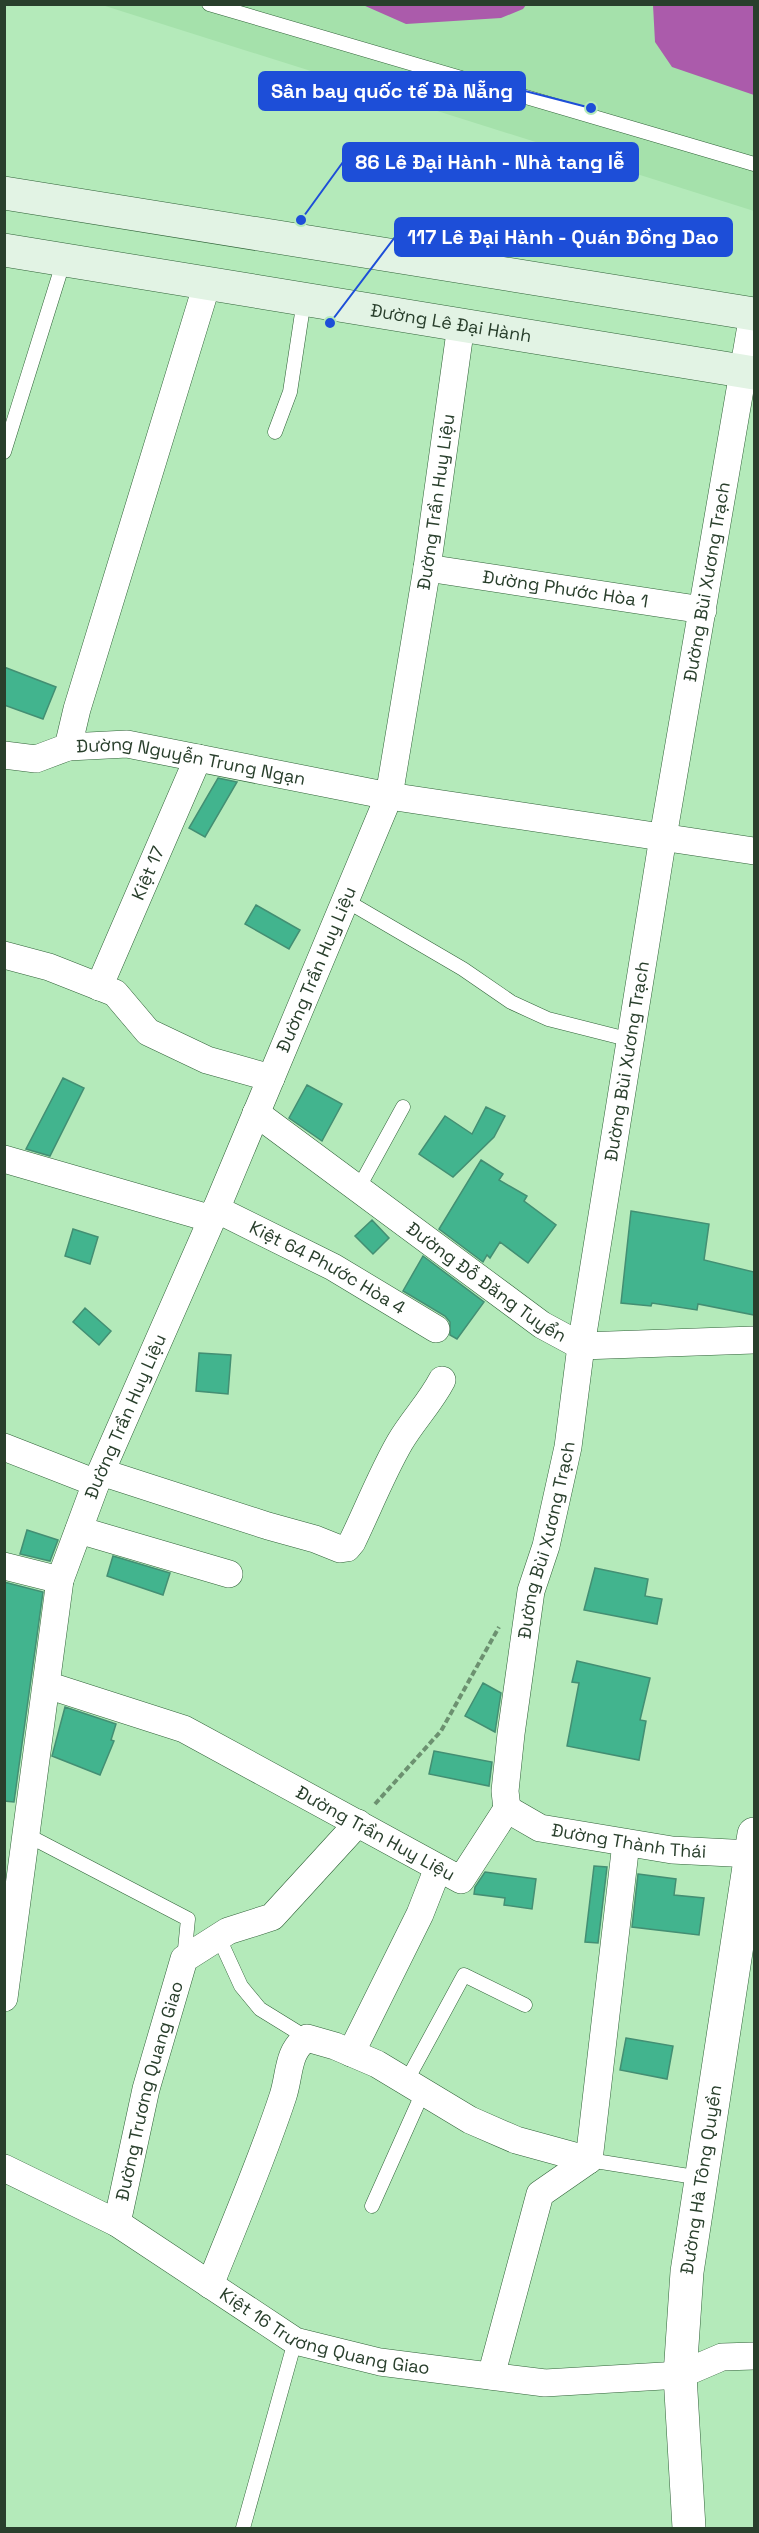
<svg xmlns="http://www.w3.org/2000/svg" width="759" height="2533" font-family="'Space Grotesk',sans-serif">
  <style>
    .built { fill: #a5e1ab }
    .water { fill: #ab5bab }
    .building { fill: #42b48e; stroke: #438f73; stroke-width: 1.5 }
    .lines { fill: none; stroke-linecap: round; stroke-linejoin: round }
    .service-casing { stroke: #306238; stroke-width: 15 }
    .minor-casing { stroke: #306238; stroke-width: 28 }
    .tertiary-casing { stroke: #306238; stroke-width: 34 }
    .secondary-casing { stroke: #306238; stroke-width: 34 }
    .path { stroke: #6c9170; stroke-width: 4; stroke-dasharray: 6 3; stroke-linecap: butt }
    .service { stroke: #fff; stroke-width: 14 }
    .minor { stroke: #fff; stroke-width: 27 }
    .tertiary { stroke: #fff; stroke-width: 33 }
    .secondary { stroke: #e2f3e4; stroke-width: 33 }
    .labels { text-anchor: middle; stroke-width: 5; stroke-linejoin: round; paint-order: stroke }
    .street-label { font-size: 18px; fill: #293f2c; stroke: #b4eaba }
    .leader { fill: none; stroke: #1d4ed8; stroke-width: 2 }
    .callout-dot { fill: #1d4ed8; stroke: #b4eaba; stroke-width: 2 }
    .callout { fill: #1d4ed8; stroke: #1d4ed8; stroke-width: 2 }
    .callout-label { font-size: 20px; text-anchor: middle; font-weight: bold; fill: #fff }
  </style>
  <rect width="100%" height="100%" fill="#b4eaba"/>
  <!-- built -->
  <path class="built" d="M 102,5 L 754,5 L 754,211 Z"/>
  <!-- water -->
  <path class="water" d="M 363,5 L 526,5 L 523,9 L 501,18 L 406,24 Z
    M 653,5 L 754,5 L 754,95 L 672,67 L 655,42 Z"/>
  <!-- building -->
  <path class="building" d="M 4,667 L 56,687 L 43,719 L 4,705 Z
    M 218,778 L 237,782 L 205,837 L 189,828 Z
    M 256,905 L 300,930 L 289,949 L 245,924 Z
    M 63,1078 L 84,1088 L 50,1156 L 26,1149 Z
    M 307,1085 L 342,1104 L 322,1141 L 289,1118 Z
    M 486,1107 L 505,1116 L 494,1137 L 453,1177 L 419,1154 L 445,1116 L 472,1134 Z
    M 481,1160 L 503,1174 L 499,1180 L 527,1196 L 524,1201 L 556,1225 L 528,1263 L 500,1242 L 490,1258 L 487,1255 L 483,1262 L 439,1229 Z
    M 631,1211 L 709,1224 L 704,1260 L 754,1272 L 754,1315 L 698,1304 L 697,1310 L 652,1303 L 651,1306 L 621,1303 Z
    M 372,1220 L 389,1238 L 373,1254 L 355,1236 Z
    M 73,1229 L 98,1237 L 90,1264 L 65,1256 Z
    M 423,1256 L 484,1302 L 457,1339 L 450,1335 L 450,1322 L 445,1316 L 403,1291 Z
    M 85,1308 L 111,1331 L 99,1345 L 73,1322 Z
    M 199,1353 L 231,1355 L 228,1394 L 196,1391 Z
    M 27,1530 L 58,1540 L 50,1561 L 20,1554 Z
    M 113,1556 L 170,1573 L 163,1595 L 107,1576 Z
    M 595,1568 L 648,1579 L 645,1596 L 662,1599 L 657,1624 L 584,1610 Z
    M 4,1582 L 43,1592 L 14,1802 L 4,1801 Z
    M 577,1661 L 650,1678 L 640,1720 L 646,1721 L 639,1760 L 567,1746 L 579,1683 L 572,1682 Z
    M 483,1683 L 501,1693 L 495,1732 L 465,1716 Z
    M 65,1707 L 116,1724 L 111,1740 L 114,1741 L 100,1775 L 52,1756 Z
    M 434,1751 L 492,1762 L 489,1786 L 429,1774 Z
    M 594,1866 L 607,1867 L 598,1943 L 585,1942 Z
    M 485,1872 L 536,1879 L 532,1909 L 504,1905 L 505,1898 L 474,1894 L 475,1887 Z
    M 638,1874 L 676,1879 L 674,1895 L 704,1898 L 699,1935 L 632,1927 Z
    M 626,2038 L 673,2046 L 667,2079 L 620,2070 Z"/>
  <g class="lines">
    <defs>
      <path id="service" d="M 209,4 L 754,164
        M 275,432 L 290,392 L 304,300
        M 4,452 L 64,260
        M 345,900 L 463,969 L 511,1002 L 548,1019 L 631,1040
        M 358,1189 L 403,1107
        M 27,1835 L 188,1919 L 184,1959
        M 219,1938 L 241,1986 L 260,2009 L 307,2038
        M 406,2082 L 464,1975 L 525,2005
        M 589,2160 L 701,2178
        M 372,2206 L 423,2092
        M 243,2528 L 295,2341"/>
      <g id="minor">
        <path id="s1" d="M 207,284 L 77,709 L 68,747 L 127,744 L 389,796 L 754,851"/>
        <path id="s2" d="M 427,568 L 703,610"/>
        <path d="M 4,755 L 36,759 L 68,747"/>
        <path d="M 4,955 L 49,967 L 115,993 L 148,1032 L 207,1060 L 271,1078"/>
        <path id="s3" d="M 99,987 L 198,758"/>
        <path id="s4" d="M 256,1113 L 542,1325 L 581,1346 L 754,1340"/>
        <path d="M 4,1159 L 212,1219"/>
        <path id="s5" d="M 216,1209 L 333,1267 L 436,1329"/>
        <path d="M 4,1447 L 96,1483"/>
        <path d="M 101,1472 L 268,1526 L 315,1539 L 340,1549 L 347,1548 L 352,1542 C 368,1509 382,1473 400,1442 C 413,1420 430,1403 442,1380"/>
        <path d="M 79,1530 L 229,1574"/>
        <path d="M 4,1566 L 60,1580"/>
        <path id="s6" d="M 47,1685 L 184,1729 L 461,1880 L 507,1809"/>
        <path id="s7" d="M 507,1809 L 505,1791 L 511,1734 L 531,1591 L 546,1546 L 568,1447 L 581,1346 L 663,837 L 753,314"/>
        <path id="s8" d="M 507,1809 L 540,1828 L 672,1850 L 751,1854"/>
        <path id="s9" d="M 4,1998 L 60,1580 L 96,1483 L 212,1219 L 389,796 L 427,568 L 461,325"/>
        <path d="M 351,2053 L 420,1914 L 438,1868"/>
        <path id="s10" d="M 4,2168 L 117,2223 L 295,2341 L 380,2362 L 545,2383 L 680,2375 L 722,2357 L 754,2356"/>
        <path id="s11" d="M 117,2223 L 146,2089 L 184,1959 L 228,1931 L 272,1917 L 358,1823"/>
        <path d="M 210,2285 C 235,2222 262,2160 283,2096 C 290,2075 287,2051 307,2038 L 335,2046 L 377,2064 L 470,2120 L 516,2140 L 589,2160"/>
        <path d="M 491,2376 L 540,2194 L 589,2160 L 626,1843"/>
      </g>
      <g id="tertiary">
        <path id="s12" d="M 689,2528 L 680,2375 L 687,2272 L 754,1834"/>
      </g>
      <g id="secondary">
        <path d="M 4,193 L 754,314"/>
        <path id="s13" d="M 4,250 L 754,373"/>
      </g>
    </defs>
    <!-- service casing -->
    <use href="#service" class="service-casing"/>
    <!-- minor casing -->
    <use href="#minor" class="minor-casing"/>
    <!-- tertiary casing -->
    <use href="#tertiary" class="tertiary-casing"/>
    <!-- secondary casing -->
    <use href="#secondary" class="secondary-casing"/>
    <!-- path -->
    <path class="path" d="M 375,1804 L 441,1731 L 499,1627"/>
    <!-- service -->
    <use href="#service" class="service"/>
    <!-- minor -->
    <use href="#minor" class="minor"/>
    <!-- tertiary -->
    <use href="#tertiary" class="tertiary"/>
    <!-- secondary -->
    <use href="#secondary" class="secondary"/>
  </g>
  <g class="labels">
    <!-- street labels -->
    <g class="street-label">
      <text dy="6" stroke="none"><textPath href="#s13" startOffset="453">Đường Lê Đại Hành</textPath></text>
      <text dy="6" stroke="none"><textPath href="#s9" startOffset="1570">Đường Trần Huy Liệu</textPath></text>
      <text dy="6" stroke="none"><textPath href="#s7" startOffset="1245">Đường Bùi Xương Trạch</textPath></text>
      <text dy="6" stroke="none"><textPath href="#s2" startOffset="140">Đường Phước Hòa 1</textPath></text>
      <text dy="6" stroke="none"><textPath href="#s1" startOffset="608">Đường Nguyễn Trung Ngạn</textPath></text>
      <text dy="6" stroke="none"><textPath href="#s3" startOffset="124">Kiệt 17</textPath></text>
      <text dy="6" stroke="none"><textPath href="#s9" startOffset="1084">Đường Trần Huy Liệu</textPath></text>
      <text dy="6" stroke="none"><textPath href="#s7" startOffset="759">Đường Bùi Xương Trạch</textPath></text>
      <text dy="6" stroke="none"><textPath href="#s5" startOffset="126">Kiệt 64 Phước Hòa 4</textPath></text>
      <text dy="6" stroke="none"><textPath href="#s4" startOffset="286">Đường Đỗ Đăng Tuyển</textPath></text>
      <text dy="6" stroke="none"><textPath href="#s9" startOffset="598">Đường Trần Huy Liệu</textPath></text>
      <text dy="6" stroke="none"><textPath href="#s7" startOffset="273">Đường Bùi Xương Trạch</textPath></text>
      <text dy="6" stroke="none"><textPath href="#s6" startOffset="362">Đường Trần Huy Liệu</textPath></text>
      <text dy="6" stroke="none"><textPath href="#s8" startOffset="128">Đường Thành Thái</textPath></text>
      <text dy="6" stroke="none"><textPath href="#s11" startOffset="136">Đường Trương Quang Giao</textPath></text>
      <text dy="6" stroke="none"><textPath href="#s12" startOffset="350">Đường Hà Tông Quyền</textPath></text>
      <text dy="6" stroke="none"><textPath href="#s10" startOffset="364">Kiệt 16 Trương Quang Giao</textPath></text>
    </g>
  </g>
  <!-- callouts -->
  <path class="leader" d="M591 108L525 91M301 220L343 162M330 323L395 237"/>
  <g class="callout-dot">
    <circle cx="591" cy="108" r="6"/>
    <circle cx="301" cy="220" r="6"/>
    <circle cx="330" cy="323" r="6"/>
  </g>
  <g class="callout">
    <rect x="259" y="72" width="266" height="38" rx="6"/>
    <rect x="343" y="143" width="295" height="38" rx="6"/>
    <rect x="395" y="218" width="337" height="38" rx="6"/>
  </g>
  <g class="callout-label">
    <text x="392" y="98">Sân bay quốc tế Đà Nẵng</text>
    <text x="490" y="169">86 Lê Đại Hành - Nhà tang lễ</text>
    <text x="563" y="244">117 Lê Đại Hành - Quán Đồng Dao</text>
  </g>
  <!-- border -->
  <rect width="759" height="2533" fill="none" stroke="#293f2c" stroke-width="12"/>
</svg>
